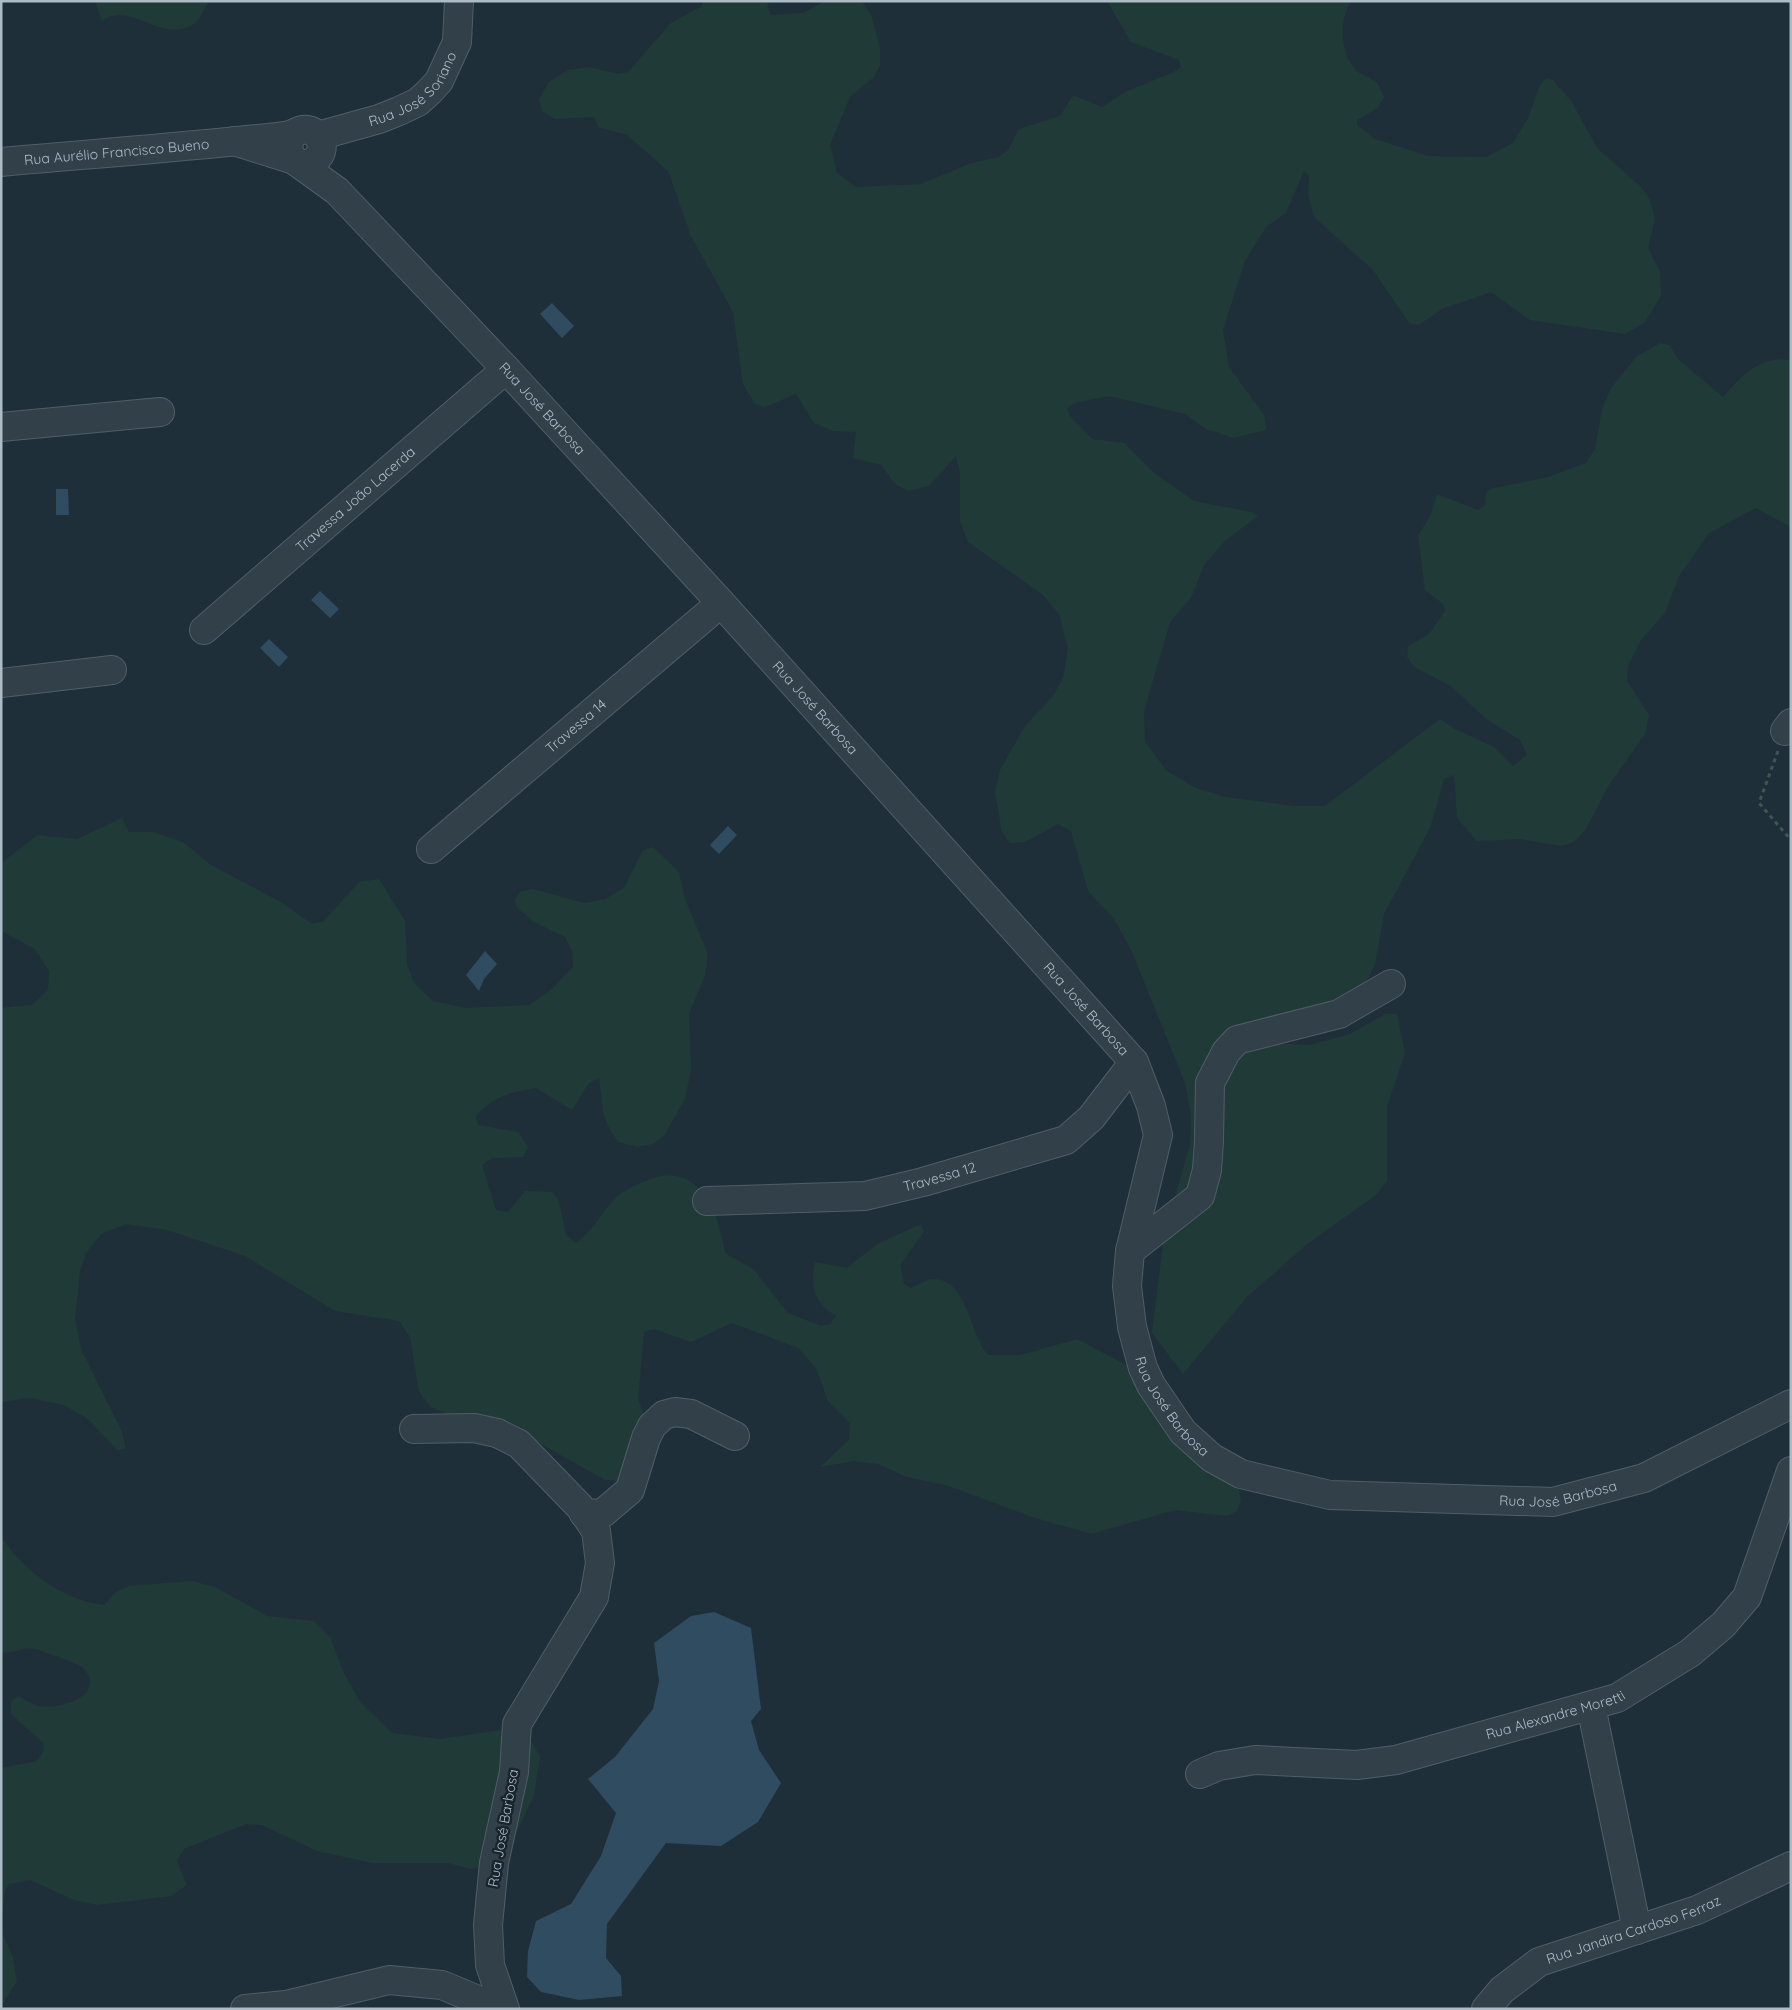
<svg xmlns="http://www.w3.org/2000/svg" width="1792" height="2010" font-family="Quicksand,sans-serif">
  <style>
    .green { fill: #203a38 }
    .water { fill: #2f4c60 }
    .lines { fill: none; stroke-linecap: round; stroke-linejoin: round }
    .minor-casing { stroke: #505e67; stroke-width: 30 }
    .path { stroke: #3e5655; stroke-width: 3; stroke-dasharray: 4 4; stroke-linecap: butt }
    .minor { stroke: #324049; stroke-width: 28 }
    .labels { text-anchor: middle; stroke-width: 5; stroke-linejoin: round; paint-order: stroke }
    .street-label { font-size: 14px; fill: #acbbc6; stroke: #18252e }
  </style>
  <rect width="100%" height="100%" fill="#1f2f39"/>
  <!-- green -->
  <path class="green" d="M 95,1 L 209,1 C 205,8 200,19 194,24 C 163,45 131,0 102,21 Z
    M 703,1 L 771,1 L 767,5 L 771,15 L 803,13 L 825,1 L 862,1 L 872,17 L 880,48 L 880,65 L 874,77 L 850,97 L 830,145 L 837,173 L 856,187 L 921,184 L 969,164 L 999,157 L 1008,150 L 1019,129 L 1060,116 L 1073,95 L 1102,107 L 1127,91 L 1172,73 L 1181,67 L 1179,60 L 1131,42 L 1107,1 L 1351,1 C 1339,21 1340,50 1354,68 C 1359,75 1371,77 1377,83 C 1380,87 1382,93 1384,97 L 1378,108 L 1357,120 L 1357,125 L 1375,139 L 1428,156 L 1486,157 L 1513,143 L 1528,118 L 1540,85 L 1546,78 L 1553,80 L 1572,102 L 1597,148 L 1641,187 L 1650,200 L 1655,219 L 1648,248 L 1660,272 L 1661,296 L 1644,323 L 1625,334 L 1530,320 L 1491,292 L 1442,309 L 1419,325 L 1410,324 L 1373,270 L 1314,217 L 1308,195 L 1309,176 L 1304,171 L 1286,213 L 1266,227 L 1245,261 L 1223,330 L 1229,367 L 1264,415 L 1266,430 L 1234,438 L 1206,429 L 1185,414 L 1109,396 L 1074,403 L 1067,409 L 1070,416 L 1092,439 L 1124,443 L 1154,473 L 1194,501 L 1251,512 L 1258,516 L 1225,541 L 1204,565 L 1191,598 L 1170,622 L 1144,711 L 1145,742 L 1167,771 L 1196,788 L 1225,797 L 1295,806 L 1325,806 L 1440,719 L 1455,729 L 1494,747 L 1513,766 L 1527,755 L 1520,740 L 1486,719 L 1451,686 L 1414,667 L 1407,657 L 1408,646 L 1429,634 L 1445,611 L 1443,604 L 1425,590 L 1418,536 L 1431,514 L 1437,494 L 1478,510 L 1485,505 L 1486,493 L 1490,489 L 1548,477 L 1586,463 L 1595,449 L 1602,409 L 1611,388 L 1637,356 L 1660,343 L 1669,345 L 1679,360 L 1723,397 C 1741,376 1761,355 1791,360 L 1791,527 L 1756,508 L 1709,533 L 1679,576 L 1665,613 L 1641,640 L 1628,666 L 1627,681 L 1649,715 L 1645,734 L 1609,785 L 1586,829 L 1574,842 L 1561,846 L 1520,839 L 1477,841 L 1457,818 L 1454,775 L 1444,779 L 1430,828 L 1384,914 L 1375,964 L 1365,986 L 1337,1007 L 1270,1017 L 1255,1029 L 1264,1043 L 1310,1045 L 1350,1034 L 1385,1014 L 1397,1014 L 1405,1053 L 1387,1106 L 1387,1181 L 1376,1195 L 1307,1244 L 1247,1297 L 1183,1374 L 1152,1333 L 1164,1236 L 1190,1145 L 1191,1116 L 1185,1083 L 1132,952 L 1114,919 L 1088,891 L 1071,831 L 1058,824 L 1025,842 L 1010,843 L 1002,832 L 995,792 L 1000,770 L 1025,726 L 1054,695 L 1064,675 L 1068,648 L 1059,614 L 1043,595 L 968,542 L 960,521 L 960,473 L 956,456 L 929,486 L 909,491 L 895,484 L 881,465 L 853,458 L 856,432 L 833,431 L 814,423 L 796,394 L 765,407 L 755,404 L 743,384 L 733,312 L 691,236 L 668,171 L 627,135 L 598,127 L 594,117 L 555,119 L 542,111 L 539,99 L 549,82 L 568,70 L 590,67 L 618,74 L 628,72 L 671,23 L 702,6 Z
    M 122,818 L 129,832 L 153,832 L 183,842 L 211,865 L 281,902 L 312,924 L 324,921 L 359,882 L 379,879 L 405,921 L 407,964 L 414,983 L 433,1001 L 464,1008 L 529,1005 L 552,989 L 573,967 L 572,951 L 565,937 L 532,921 L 516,906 L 515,899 L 520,892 L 533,889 L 584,903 L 605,899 L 624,888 L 643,850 L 653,847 L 679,872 L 685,899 L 708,954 L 705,976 L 689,1013 L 691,1070 L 685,1099 L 664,1136 L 653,1144 L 637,1147 L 619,1142 L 611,1132 L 603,1113 L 599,1078 L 589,1083 L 572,1110 L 536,1088 C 512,1092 493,1096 476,1116 L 478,1125 L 518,1132 L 528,1147 L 523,1157 L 492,1158 L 482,1165 L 496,1210 L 508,1212 L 525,1191 L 552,1192 L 559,1201 L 566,1235 L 576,1243 C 593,1232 600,1214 614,1200 C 622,1191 632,1187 643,1182 C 697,1157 718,1209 725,1253 L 753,1269 L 788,1313 L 821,1326 L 830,1324 L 836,1316 C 814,1303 810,1286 815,1262 L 847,1268 L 877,1244 L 921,1224 L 924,1232 L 900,1265 L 904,1284 L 911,1288 C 918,1285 927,1279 933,1279 C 968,1279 969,1333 988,1355 L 1020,1355 L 1077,1339 L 1132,1368 L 1238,1485 L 1241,1500 L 1237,1511 L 1228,1516 L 1175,1510 L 1092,1534 L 1032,1517 L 946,1485 L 907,1477 L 878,1464 L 854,1461 L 820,1467 L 849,1440 L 850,1423 L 828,1401 L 816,1368 L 798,1348 L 732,1323 L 691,1342 L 654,1329 L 644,1332 L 638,1399 L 644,1414 L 661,1428 L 660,1444 L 639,1475 L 622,1481 L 605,1480 L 525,1435 L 451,1416 L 431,1407 L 419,1392 L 410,1337 L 399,1321 L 335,1311 L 245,1256 L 167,1230 L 126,1224 L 101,1234 L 86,1253 L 80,1271 L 75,1319 L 81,1349 L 122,1432 L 126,1448 L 117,1450 L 88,1419 L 64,1405 L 30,1398 L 1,1402 L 1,1008 L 32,1005 L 48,990 L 49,971 L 35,949 L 1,931 L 1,863 L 38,835 L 77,839 Z
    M 1,1537 C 9,1547 17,1559 27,1567 C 47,1586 76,1602 104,1605 L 116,1592 L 129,1586 L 192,1581 L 215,1587 L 267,1616 L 314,1621 L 330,1637 L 343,1671 L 360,1702 L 392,1733 L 440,1739 L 508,1729 L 527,1735 L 540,1756 L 534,1795 L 513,1840 L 487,1865 L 471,1869 L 448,1863 L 372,1863 L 317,1851 L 262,1825 L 246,1824 L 184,1849 L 177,1861 L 187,1885 L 171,1896 L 97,1905 L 74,1900 L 30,1880 L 9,1884 L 5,1890 L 1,1924 L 1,1768 L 37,1761 L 44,1750 L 43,1743 L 11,1714 L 11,1701 L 18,1696 C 25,1699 32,1705 39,1706 C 55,1709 93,1701 90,1679 C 89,1675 85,1669 82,1667 C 74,1662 45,1652 35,1649 C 21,1646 12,1655 1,1652 Z
    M 1,1930 L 13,1957 L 17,1981 L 1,2007 Z"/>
  <!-- water -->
  <path class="water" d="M 552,303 L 574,326 L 562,338 L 540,314 Z
    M 56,489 L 68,489 L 69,515 L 56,515 Z
    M 320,591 L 339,609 L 330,618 L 311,600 Z
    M 269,639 L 288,657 L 279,667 L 260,648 Z
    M 728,826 L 737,835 L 719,854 L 710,845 Z
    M 485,951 L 497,964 L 484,979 L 479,991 L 466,975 Z
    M 714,1612 L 751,1628 L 761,1709 L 751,1721 L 759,1750 L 781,1783 L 758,1822 L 721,1846 L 666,1843 L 607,1924 L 606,1958 L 621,1976 L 622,1996 L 579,2000 L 541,1992 L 527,1977 L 528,1951 L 536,1921 L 571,1904 L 601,1856 L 616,1813 L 588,1779 L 615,1757 L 653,1709 L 659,1681 L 654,1643 L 691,1616 Z"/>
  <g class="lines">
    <defs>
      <g id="minor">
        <path id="s1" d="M 318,136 L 379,119 L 399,111 L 418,102 L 429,92 L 439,81 L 457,42 L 459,1"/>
        <path id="s2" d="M 234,141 L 294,160 L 337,191 L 506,369 L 721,603 L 1134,1062 L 1151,1106 L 1158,1135 L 1130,1251 L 1127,1286 L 1132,1327 L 1143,1368 L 1151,1385 L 1183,1432 L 1212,1458 L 1241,1474 L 1330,1495 L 1553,1502 L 1644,1478 L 1791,1404"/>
        <path id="s3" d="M 1,162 C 80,155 159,149 237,141 C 255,139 273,138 290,135 C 297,133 300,128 308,130 C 321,132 327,150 316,159 C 301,174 279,153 293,134"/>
        <path d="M 1,427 L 160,412"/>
        <path id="s4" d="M 204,630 L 506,369"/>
        <path d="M 1,683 L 112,670"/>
        <path d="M 1785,731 L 1791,723"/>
        <path id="s5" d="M 431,849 L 721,603"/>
        <path id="s6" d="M 707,1201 L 865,1196 L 923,1182 L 1066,1140 L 1091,1118 L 1134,1062"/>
        <path d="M 1130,1251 L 1200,1196 L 1207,1170 L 1209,1141 L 1210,1083 L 1226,1052 L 1237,1040 L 1339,1014 L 1391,984"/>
        <path d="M 414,1429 L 474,1428 L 497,1433 L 519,1444 L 580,1507 L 596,1531 L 600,1563 L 594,1597 L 517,1724 L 514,1772 L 494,1863 L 488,1925 L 490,1965 L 505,2009"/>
        <path d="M 584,1514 L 603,1513 L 630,1490 L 646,1438 L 652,1426 L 664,1415 L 675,1412 L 691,1414 L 735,1436"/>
        <path d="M 1591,1706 L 1637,1930"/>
        <path id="s7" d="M 1200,1774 L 1219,1766 L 1255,1760 L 1357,1765 L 1396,1760 L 1617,1698 L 1690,1653 L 1723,1625 L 1747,1597 L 1791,1471"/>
        <path d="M 245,2009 L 286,2005 L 389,1980 L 442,1985 L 485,2003"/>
        <path id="s8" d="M 1486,2009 L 1502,1990 L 1539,1962 L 1697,1910 L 1791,1866"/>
      </g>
    </defs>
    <!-- minor casing -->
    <use href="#minor" class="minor-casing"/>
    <!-- path -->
    <path class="path" d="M 1778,751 L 1759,803 L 1791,840"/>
    <!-- minor -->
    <use href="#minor" class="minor"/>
  </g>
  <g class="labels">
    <!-- street labels -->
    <g class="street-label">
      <text dy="5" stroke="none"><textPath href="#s1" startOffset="110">Rua José Soriano</textPath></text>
      <text dy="5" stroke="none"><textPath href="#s3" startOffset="116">Rua Aurélio Francisco Bueno</textPath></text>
      <text dy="5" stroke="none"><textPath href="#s2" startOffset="415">Rua José Barbosa</textPath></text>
      <text dy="5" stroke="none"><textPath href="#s4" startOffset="200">Travessa João Lacerda</textPath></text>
      <text dy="5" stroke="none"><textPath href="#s2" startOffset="820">Rua José Barbosa</textPath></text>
      <text dy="5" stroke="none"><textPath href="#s5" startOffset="190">Travessa 14</textPath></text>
      <text dy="5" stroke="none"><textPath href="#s2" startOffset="1225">Rua José Barbosa</textPath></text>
      <text dy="5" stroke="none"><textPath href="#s6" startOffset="235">Travessa 12</textPath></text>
      <text dy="5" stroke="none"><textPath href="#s2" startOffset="1660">Rua José Barbosa</textPath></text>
      <text dy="5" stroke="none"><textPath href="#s2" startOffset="2080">Rua José Barbosa</textPath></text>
      <text dy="5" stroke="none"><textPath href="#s7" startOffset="364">Rua Alexandre Moretti</textPath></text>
      <text transform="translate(503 1828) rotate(-80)" y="5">Rua José Barbosa</text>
      <text dy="5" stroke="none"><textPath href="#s8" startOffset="171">Rua Jandira Cardoso Ferraz</textPath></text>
    </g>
  </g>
  <!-- border -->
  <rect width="1792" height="2010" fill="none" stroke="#acbbc6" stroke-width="5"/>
</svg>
